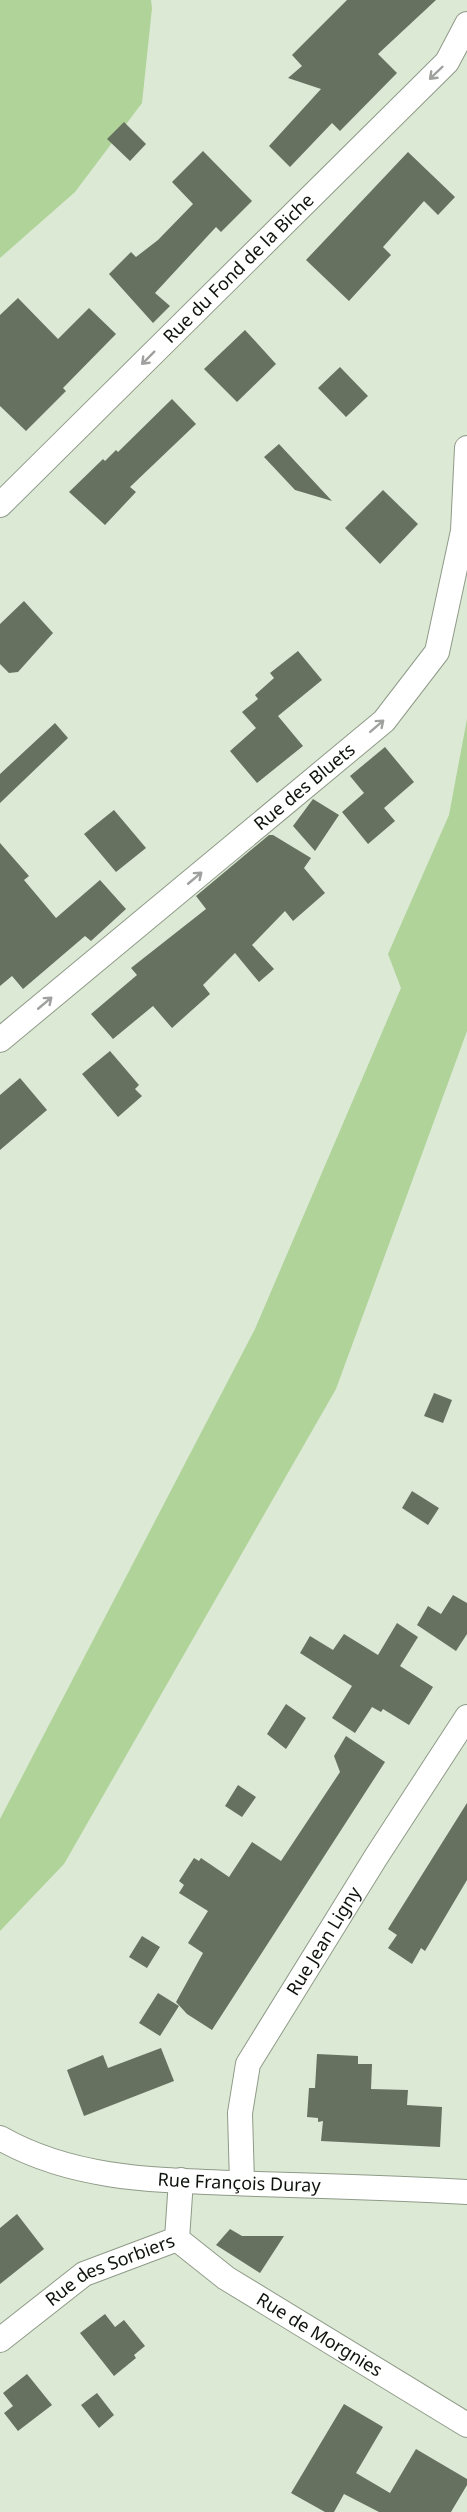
<svg xmlns="http://www.w3.org/2000/svg" width="467" height="2512" font-family="'Noto Sans',sans-serif">
  <style>
    .green { fill: #afd398 }
    .building { fill: #66715f }
    .lines { fill: none; stroke-linecap: round; stroke-linejoin: round }
    .street-casing { stroke: #8f9b88; stroke-width: 26 }
    .street { stroke: #fff; stroke-width: 24 }
    .oneway { stroke: #9fa19e }
    .labels { text-anchor: middle; stroke-width: 4.5; stroke-linejoin: round; paint-order: stroke }
    .street-label { font-size: 18px; fill: #0f130d; stroke: #fff }
  </style>
  <rect width="100%" height="100%" fill="#dce9d5"/>
  <!-- green -->
  <path class="green" d="M 0,0 L 151,0 L 152,8 L 142,103 L 75,192 L 0,258 Z
    M 467,719 L 467,1031 L 336,1389 L 64,1864 L 0,1931 L 0,1819 L 255,1329 L 401,988 L 388,954 L 449,815 Z"/>
  <!-- building -->
  <path class="building" d="M 347,0 L 436,0 L 378,54 L 397,73 L 340,131 L 332,123 L 290,167 L 269,146 L 321,89 L 288,78 L 302,66 L 292,55 Z
    M 124,122 L 146,144 L 130,161 L 107,139 Z
    M 203,151 L 252,201 L 221,232 L 216,227 L 155,293 L 170,306 L 153,323 L 109,274 L 131,252 L 136,257 L 158,240 L 193,204 L 172,182 Z
    M 408,152 L 455,197 L 438,215 L 424,201 L 383,247 L 391,255 L 349,301 L 306,260 Z
    M 18,298 L 58,339 L 89,308 L 116,334 L 63,388 L 66,391 L 26,431 L 0,406 L 0,315 Z
    M 245,330 L 276,364 L 237,402 L 204,369 Z
    M 340,367 L 368,396 L 346,417 L 318,388 Z
    M 172,399 L 196,424 L 130,487 L 136,492 L 105,525 L 69,492 L 103,459 L 105,461 L 116,450 L 118,452 Z
    M 279,444 L 332,501 L 295,490 L 264,457 Z
    M 383,490 L 418,524 L 380,564 L 345,528 Z
    M 24,601 L 53,633 L 18,672 L 9,673 L 0,664 L 0,624 Z
    M 298,651 L 322,680 L 278,716 L 303,746 L 257,783 L 230,751 L 256,728 L 242,712 L 258,699 L 255,695 L 274,678 L 270,673 Z
    M 55,723 L 68,738 L 0,803 L 0,774 Z
    M 385,747 L 414,782 L 384,808 L 395,821 L 368,844 L 342,812 L 364,793 L 350,776 Z
    M 313,799 L 339,815 L 315,851 L 293,826 Z
    M 114,810 L 146,848 L 116,872 L 84,834 Z
    M 269,835 L 273,835 L 311,858 L 304,868 L 325,893 L 293,921 L 285,911 L 252,945 L 274,969 L 259,982 L 235,953 L 203,985 L 210,994 L 172,1028 L 153,1006 L 113,1039 L 91,1014 L 137,975 L 131,968 L 206,909 L 196,896 Z
    M 0,843 L 29,876 L 24,880 L 56,918 L 100,880 L 126,909 L 91,941 L 85,936 L 23,989 L 12,976 L 0,986 Z
    M 110,1051 L 139,1085 L 135,1089 L 142,1096 L 118,1117 L 82,1074 Z
    M 20,1078 L 47,1110 L 0,1150 L 0,1095 Z
    M 434,1393 L 452,1400 L 443,1423 L 424,1416 Z
    M 412,1491 L 439,1508 L 428,1525 L 402,1508 Z
    M 453,1595 L 467,1603 L 467,1634 L 456,1651 L 417,1625 L 428,1606 L 441,1614 Z
    M 397,1623 L 418,1637 L 400,1666 L 433,1687 L 409,1725 L 383,1709 L 381,1712 L 372,1707 L 355,1733 L 332,1718 L 352,1686 L 300,1653 L 310,1636 L 333,1650 L 344,1634 L 378,1655 Z
    M 286,1704 L 306,1718 L 286,1749 L 267,1734 Z
    M 346,1736 L 385,1762 L 212,2030 L 187,2014 L 176,2002 L 203,1953 L 188,1943 L 208,1911 L 179,1893 L 184,1885 L 179,1881 L 194,1858 L 199,1861 L 201,1858 L 229,1877 L 252,1842 L 281,1861 L 340,1772 L 334,1756 Z
    M 238,1785 L 256,1797 L 242,1817 L 225,1806 Z
    M 467,1803 L 467,1880 L 425,1951 L 421,1948 L 412,1964 L 388,1948 L 397,1935 L 388,1929 Z
    M 142,1936 L 160,1947 L 147,1968 L 129,1957 Z
    M 158,1993 L 179,2006 L 160,2036 L 139,2023 Z
    M 161,2048 L 174,2081 L 84,2116 L 67,2070 L 103,2055 L 108,2068 Z
    M 317,2054 L 358,2056 L 358,2064 L 372,2064 L 371,2089 L 408,2090 L 407,2105 L 442,2107 L 440,2147 L 321,2141 L 323,2121 L 318,2122 L 318,2118 L 307,2117 L 309,2088 L 315,2088 Z
    M 17,2214 L 44,2249 L 0,2284 L 0,2228 Z
    M 230,2229 L 242,2236 L 284,2236 L 260,2273 L 216,2245 Z
    M 105,2314 L 115,2327 L 124,2320 L 145,2346 L 134,2355 L 136,2358 L 114,2376 L 80,2333 Z
    M 27,2374 L 52,2405 L 18,2431 L 4,2413 L 13,2406 L 3,2393 Z
    M 97,2393 L 114,2415 L 99,2428 L 81,2405 Z
    M 344,2404 L 383,2427 L 356,2473 L 390,2493 L 416,2449 L 467,2479 L 467,2485 L 451,2512 L 379,2512 L 344,2494 L 334,2512 L 325,2512 L 291,2493 Z"/>
  <g class="lines">
    <defs>
      <g id="street">
        <path id="s1" d="M 0,505 L 447,62 L 467,24"/>
        <path id="s2" d="M 0,1040 L 384,721 L 437,652 L 463,531 L 467,448"/>
        <path id="s3" d="M 0,2138 C 79,2183 169,2180 257,2184 C 327,2186 397,2188 467,2192"/>
        <path id="s4" d="M 242,2183 L 240,2113 L 248,2064 L 376,1857 L 467,1717"/>
        <path id="s5" d="M 177,2239 L 226,2278 L 467,2425"/>
        <path id="s6" d="M 0,2340 L 84,2274 L 177,2239 L 181,2180"/>
      </g>
    </defs>
    <!-- street casing -->
    <use href="#street" class="street-casing"/>
    <!-- street -->
    <use href="#street" class="street"/>
  </g>
  <!-- one-way arrows -->
  <defs><path id="oneway-shaft" d="M-6 0H5M1.5-3L5.5 0L1.5 3" fill="none" stroke-width="1.6" stroke-linecap="round" stroke-linejoin="round" transform="scale(1.5)"/></defs>
  <g class="oneway">
    <use href="#oneway-shaft" transform="translate(436 73) rotate(136)"/>
    <use href="#oneway-shaft" transform="translate(148 358) rotate(135)"/>
    <use href="#oneway-shaft" transform="translate(377 726) rotate(-41)"/>
    <use href="#oneway-shaft" transform="translate(195 878) rotate(-40)"/>
    <use href="#oneway-shaft" transform="translate(45 1003) rotate(-40)"/>
  </g>
  <g class="labels">
    <!-- street labels -->
    <g class="street-label">
      <text dy="6" stroke="none"><textPath href="#s1" startOffset="336">Rue du Fond de la Biche</textPath></text>
      <text dy="6" stroke="none"><textPath href="#s2" startOffset="396">Rue des Bluets</textPath></text>
      <text dy="6" stroke="none"><textPath href="#s4" startOffset="264">Rue Jean Ligny</textPath></text>
      <text dy="6" stroke="none"><textPath href="#s3" startOffset="246">Rue François Duray</textPath></text>
      <text dy="6" stroke="none"><textPath href="#s6" startOffset="132">Rue des Sorbiers</textPath></text>
      <text dy="6" stroke="none"><textPath href="#s5" startOffset="172">Rue de Morgnies</textPath></text>
    </g>
  </g>
</svg>
